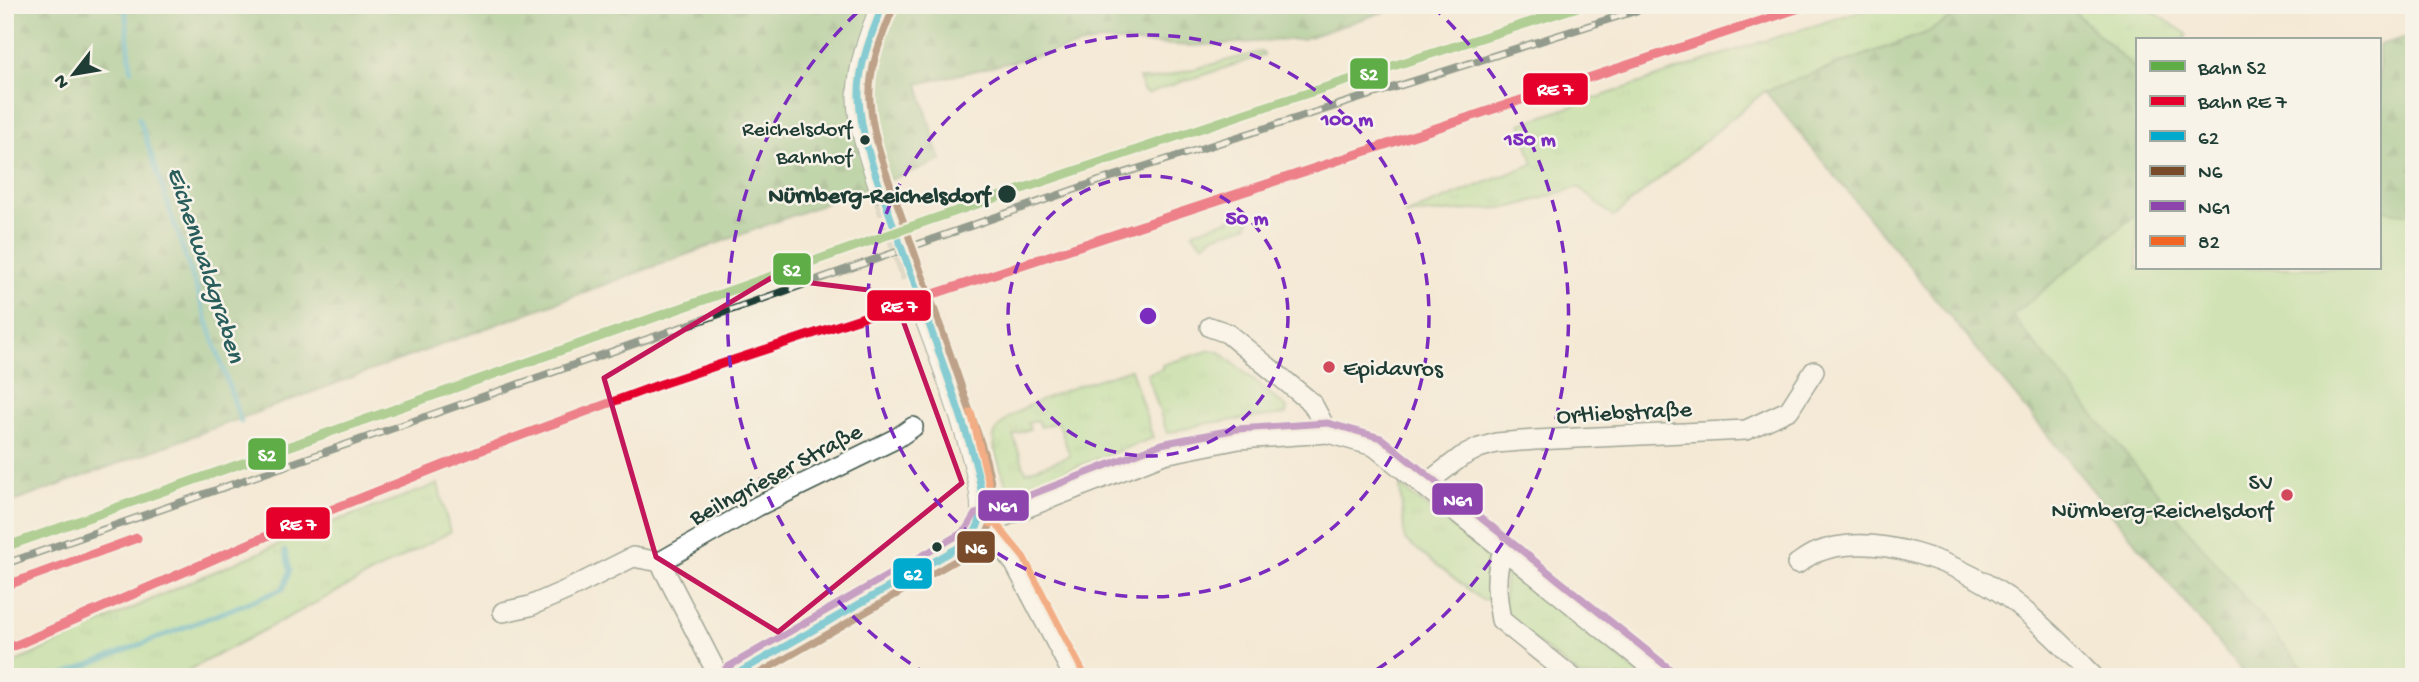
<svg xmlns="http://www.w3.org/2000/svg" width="2419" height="682" font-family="'Gochi Hand',sans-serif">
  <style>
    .grass { fill: url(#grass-tufts); stroke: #628c60; stroke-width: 2; fill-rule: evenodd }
    .forest { fill: url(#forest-firs); stroke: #527c56; stroke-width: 2 }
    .pitch { fill: #a6dc8d; stroke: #628c60; stroke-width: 2 }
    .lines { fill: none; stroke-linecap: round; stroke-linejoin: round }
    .stream { stroke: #3facbd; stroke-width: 5 }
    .tertiary-tunnel { stroke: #c9c7b5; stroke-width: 23; stroke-dasharray: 23 11; stroke-linecap: butt }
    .minor-casing { stroke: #3f574c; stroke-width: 22 }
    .tertiary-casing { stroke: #3f574c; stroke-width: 25 }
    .minor { stroke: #fff; stroke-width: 19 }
    .tertiary { stroke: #fff; stroke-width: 23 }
    .rail-casing { stroke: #1f3d34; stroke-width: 8 }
    .rail { stroke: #f7f3e8; stroke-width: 5; stroke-dasharray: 16; stroke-linecap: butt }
    .bus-1-casing { stroke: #f7f3e8; stroke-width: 12 }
    .bus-2-casing { stroke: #f7f3e8; stroke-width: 12 }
    .bus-3-casing { stroke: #f7f3e8; stroke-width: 12 }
    .bus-4-casing { stroke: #f7f3e8; stroke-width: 12 }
    .bus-1 { stroke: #00a9ce; stroke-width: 7 }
    .bus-2 { stroke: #7a4b2a; stroke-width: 7 }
    .bus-3 { stroke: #8e44ad; stroke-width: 7 }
    .bus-4 { stroke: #f26522; stroke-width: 7 }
    .rail-1-casing { stroke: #f7f3e8; stroke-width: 14 }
    .rail-2-casing { stroke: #f7f3e8; stroke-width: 14 }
    .rail-1 { stroke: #5ead47; stroke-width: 9 }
    .rail-2 { stroke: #e4002b; stroke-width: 9 }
    .marked { fill: none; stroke: #c2185b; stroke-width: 5; stroke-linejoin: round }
    .ring { fill: none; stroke: #7b2cbf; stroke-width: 3.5; stroke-dasharray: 12 9 }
    .bus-dot { fill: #1f3d34; stroke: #f7f3e8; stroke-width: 2.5 }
    .poi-dot { fill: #d1495b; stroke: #f7f3e8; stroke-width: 2.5 }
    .labels { text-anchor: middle; stroke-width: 5; stroke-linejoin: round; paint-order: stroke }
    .bus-label { font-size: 22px; fill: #1f3d34; stroke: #f7f3e8; text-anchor: end }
    .stop-label { font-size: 24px; font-weight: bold; fill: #1f3d34; stroke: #f7f3e8; text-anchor: end }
    .poi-label { font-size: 24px; fill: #1f3d34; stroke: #f7f3e8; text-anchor: start }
    .street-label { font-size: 24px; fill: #1f3d34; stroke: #f7f3e8 }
    .water-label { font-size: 26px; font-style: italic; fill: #295e5d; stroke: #f7f3e8 }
    .centre { fill: #7b2cbf; stroke: #f7f3e8; stroke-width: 3.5 }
    .ring-label { font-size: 21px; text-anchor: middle; font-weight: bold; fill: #7b2cbf; stroke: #f7f3e8; stroke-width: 5; stroke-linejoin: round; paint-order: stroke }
    .line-badge { stroke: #f7f3e8; stroke-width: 2.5 }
    .badge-label { font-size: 19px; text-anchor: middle; font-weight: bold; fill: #fff }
  </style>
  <defs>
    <pattern id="grass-tufts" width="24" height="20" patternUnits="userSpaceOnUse" patternTransform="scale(1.75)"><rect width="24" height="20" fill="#a6dc8d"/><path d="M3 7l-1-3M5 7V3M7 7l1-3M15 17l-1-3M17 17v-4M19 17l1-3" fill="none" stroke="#8ebe7a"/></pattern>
    <pattern id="forest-firs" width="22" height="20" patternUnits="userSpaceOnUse" patternTransform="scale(1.75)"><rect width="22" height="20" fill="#84bc78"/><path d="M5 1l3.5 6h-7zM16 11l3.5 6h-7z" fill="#6b9a63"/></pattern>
  </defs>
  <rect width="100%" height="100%" fill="#f7f3e8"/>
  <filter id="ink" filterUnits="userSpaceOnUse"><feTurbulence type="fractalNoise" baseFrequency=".0143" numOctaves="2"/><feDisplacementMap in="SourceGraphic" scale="14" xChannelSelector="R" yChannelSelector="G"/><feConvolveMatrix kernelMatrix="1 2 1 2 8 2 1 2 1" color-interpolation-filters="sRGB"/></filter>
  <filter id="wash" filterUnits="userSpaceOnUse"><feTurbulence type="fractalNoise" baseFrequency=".00686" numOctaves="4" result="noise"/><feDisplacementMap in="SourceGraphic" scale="28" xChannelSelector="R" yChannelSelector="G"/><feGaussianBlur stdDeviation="1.57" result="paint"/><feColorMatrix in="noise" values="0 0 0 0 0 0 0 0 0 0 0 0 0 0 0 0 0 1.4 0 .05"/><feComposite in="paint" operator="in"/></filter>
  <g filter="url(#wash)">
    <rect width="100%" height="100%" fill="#f4e9d5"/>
    <!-- grass -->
    <path class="grass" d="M 1879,5 L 1973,5 L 1926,33 L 1765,91 L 1613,217 L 1579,187 L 1512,207 L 1404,215 L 1533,164 L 1521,124 L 1739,49 Z
      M 2067,5 L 2143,5 L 2187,34 L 2184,40 L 2137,40 L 2137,71 Z
      M 1260,52 L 1264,53 L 1264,55 L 1148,93 L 1143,90 L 1139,78 L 1151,80 Z
      M 1243,215 L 1250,219 L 1247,226 L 1214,236 L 1203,244 L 1193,234 L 1194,231 Z
      M 1211,350 L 1220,352 L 1287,408 L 1286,414 L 1209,423 L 1167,433 L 1147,374 L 1162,369 L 1162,365 Z
      M 1131,369 L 1153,438 L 1015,490 L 1006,484 C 1002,471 992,450 994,437 C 1000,405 1101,379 1131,369 ZM 1038,420 L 1041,427 L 1058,422 L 1070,456 L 1026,472 L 1013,435 L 1030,429 L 1028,423 Z
      M 438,484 L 450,532 L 175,677 L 5,677 L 5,667 L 192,581 L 325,525 Z
      M 1400,486 L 1490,556 C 1495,568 1495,589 1488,600 L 1482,600 L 1405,540 Z
      M 1506,568 L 1643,677 L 1581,677 L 1520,629 L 1503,608 Z"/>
    <!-- forest -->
    <path class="forest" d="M 5,5 L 1390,5 L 1386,11 L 1303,39 L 1192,46 L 1100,41 L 918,84 L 941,161 L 5,505 Z
      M 1973,5 L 2067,5 L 2137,71 L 2137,214 L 2012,316 L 2309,675 L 2307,677 L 2246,677 L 1765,91 L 1926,33 Z
      M 2414,35 L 2414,215 L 2379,209 L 2379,45 Z"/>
    <!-- pitch -->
    <path class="pitch" d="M 2379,209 L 2414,215 L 2414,677 L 2310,677 L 2012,316 L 2137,214 L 2137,268 L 2379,268 Z"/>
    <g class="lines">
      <!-- stream -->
      <path class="stream" d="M 125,5 L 131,70
        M 139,118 L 241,422
        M 57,677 L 283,589 L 290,570 L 285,551"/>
    </g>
  </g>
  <g filter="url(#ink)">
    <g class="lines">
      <!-- tertiary-tunnel -->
      <path class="tertiary-tunnel" d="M 882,191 L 923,309"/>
      <defs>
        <path id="minor" d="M 1210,327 L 1227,333 L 1312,403 L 1328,433
          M 1423,486 L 1461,457 L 1479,448 L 1496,443 L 1535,440 L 1746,430 L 1789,410 L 1814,371
          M 981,522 L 1005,516 L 1164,454 L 1239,439 L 1328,433 L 1374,446 L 1663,677
          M 981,522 L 1015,564 L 1074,677
          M 1504,550 C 1493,572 1497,597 1501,620 L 1572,677
          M 660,562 L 719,677
          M 1797,564 C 1803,560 1809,555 1815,553 C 1874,529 1958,563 2007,597 C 2038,620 2066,649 2094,677
          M 503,612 L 530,606 L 569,589 L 633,557 L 660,562 L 758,506 L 897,438 L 913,427"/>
        <path id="tertiary" d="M 882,191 C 873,162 858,125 859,95 C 860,63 871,34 883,5
          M 731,677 L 940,559 C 956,549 973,542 980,524 C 994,489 938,349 923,309"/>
      </defs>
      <!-- minor casing -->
      <use href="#minor" class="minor-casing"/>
      <!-- tertiary casing -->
      <use href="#tertiary" class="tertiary-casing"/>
      <!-- minor -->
      <use href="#minor" class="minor"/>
      <!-- tertiary -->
      <use href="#tertiary" class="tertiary"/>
      <defs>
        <path id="rail" d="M 5,564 L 1099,181 L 1654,5"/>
      </defs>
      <!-- rail casing -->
      <use href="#rail" class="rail-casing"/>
      <!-- rail -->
      <use href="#rail" class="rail"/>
      <defs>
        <path id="bus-1" d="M 731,677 L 966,543 C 994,516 979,478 970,445 C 947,371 920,299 894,227 C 880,186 861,142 859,98 C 858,66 871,35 883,5"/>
        <path id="bus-2" d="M 753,677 L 972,551 C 984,540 993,527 993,510 C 994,474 979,436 967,403 C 947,343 925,283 904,223 C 890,183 873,143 870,101 C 868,69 881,38 893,9"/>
        <path id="bus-3" d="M 726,668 L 960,534 L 966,529 L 975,514 L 1002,506 L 1161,444 L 1237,429 L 1328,423 L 1381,438 L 1670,669"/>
        <path id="bus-4" d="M 971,412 L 992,497 L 991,524
          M 989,515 L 1024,558 L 1083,672"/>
      </defs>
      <!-- bus-1 casing -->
      <use href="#bus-1" class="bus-1-casing"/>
      <!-- bus-2 casing -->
      <use href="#bus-2" class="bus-2-casing"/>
      <!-- bus-3 casing -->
      <use href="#bus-3" class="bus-3-casing"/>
      <!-- bus-4 casing -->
      <use href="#bus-4" class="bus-4-casing"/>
      <!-- bus-1 -->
      <use href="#bus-1" class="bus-1"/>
      <!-- bus-2 -->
      <use href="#bus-2" class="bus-2"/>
      <!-- bus-3 -->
      <use href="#bus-3" class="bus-3"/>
      <!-- bus-4 -->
      <use href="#bus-4" class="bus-4"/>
      <defs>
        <path id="rail-1" d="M 5,547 L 930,220 L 1252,111 L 1584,5"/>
        <path id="rail-2" d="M 5,586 L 137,538
          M 5,650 L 283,529 L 471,454 L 661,384 L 1809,5"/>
      </defs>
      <!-- rail-1 casing -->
      <use href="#rail-1" class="rail-1-casing"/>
      <!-- rail-2 casing -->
      <use href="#rail-2" class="rail-2-casing"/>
      <!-- rail-1 -->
      <use href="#rail-1" class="rail-1"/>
      <!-- rail-2 -->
      <use href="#rail-2" class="rail-2"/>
    </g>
  </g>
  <!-- marked area -->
  <path d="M0 0H2419V682H0ZM 771,278 L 893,293 L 962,483 L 778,632 L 656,557 L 604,378 Z" fill="#f4e9d5" fill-opacity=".55" fill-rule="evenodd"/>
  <path class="marked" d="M 771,278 L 893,293 L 962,483 L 778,632 L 656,557 L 604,378 Z"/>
  <!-- distance rings -->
  <g class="ring">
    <circle cx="1148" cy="316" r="140"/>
    <circle cx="1148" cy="316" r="281"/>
    <path d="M928 675A421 421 0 0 1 864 6M1432 6A421 421 0 0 1 1368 675"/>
  </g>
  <!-- markers -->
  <g class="bus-dot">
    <circle cx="865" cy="140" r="6"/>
    <circle cx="1007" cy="194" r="10"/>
    <circle cx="937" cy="547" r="6"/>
  </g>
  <g class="poi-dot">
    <circle cx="1329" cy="367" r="7"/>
    <circle cx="2287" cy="495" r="7"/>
  </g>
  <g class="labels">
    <!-- bus labels -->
    <g class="bus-label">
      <text x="852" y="135">Reichelsdorf<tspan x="852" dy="28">Bahnhof</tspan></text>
    </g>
    <!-- stop labels -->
    <g class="stop-label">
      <text x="990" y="202">Nürnberg-Reichelsdorf</text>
    </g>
    <!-- poi labels -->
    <g class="poi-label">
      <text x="1343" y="375">Epidavros</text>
      <text x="2273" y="489" text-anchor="end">SV<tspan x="2273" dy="28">Nürnberg-Reichelsdorf</tspan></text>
    </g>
    <!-- street labels -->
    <g class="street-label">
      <text transform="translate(1624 411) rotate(-3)" y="8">Ortliebstraße</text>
      <text transform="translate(775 473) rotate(-28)" y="8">Beilngrieser Straße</text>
    </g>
    <!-- water labels -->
    <g class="water-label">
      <text transform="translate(208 264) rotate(72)" y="9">Eichenwaldgraben</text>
    </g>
  </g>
  <circle cx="1148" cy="316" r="10" class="centre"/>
  <g class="ring-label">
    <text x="1347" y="125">100 m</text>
    <text x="1530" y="145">150 m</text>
    <text x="1247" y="224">50 m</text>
  </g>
  <g class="line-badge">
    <rect x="1349" y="57" width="40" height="33" rx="7" fill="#5ead47"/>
    <rect x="1522" y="72" width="67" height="34" rx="7" fill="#e4002b"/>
    <rect x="772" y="252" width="40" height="34" rx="7" fill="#5ead47"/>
    <rect x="866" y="289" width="66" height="33" rx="7" fill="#e4002b"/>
    <rect x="247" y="437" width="40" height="34" rx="7" fill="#5ead47"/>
    <rect x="1431" y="482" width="53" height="34" rx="7" fill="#8e44ad"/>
    <rect x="977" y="489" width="53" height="33" rx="7" fill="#8e44ad"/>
    <rect x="265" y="506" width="66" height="34" rx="7" fill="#e4002b"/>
    <rect x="956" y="530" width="40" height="34" rx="7" fill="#7a4b2a"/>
    <rect x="892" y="557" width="41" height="33" rx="7" fill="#00a9ce"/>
  </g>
  <g class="badge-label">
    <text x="1369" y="80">S2</text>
    <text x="1555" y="95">RE 7</text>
    <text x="792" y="276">S2</text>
    <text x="899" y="312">RE 7</text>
    <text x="267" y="461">S2</text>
    <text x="1458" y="506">N61</text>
    <text x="1003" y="512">N61</text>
    <text x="298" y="530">RE 7</text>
    <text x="976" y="554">N6</text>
    <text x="913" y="580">62</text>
  </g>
  <!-- margin -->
  <rect width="2419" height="682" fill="none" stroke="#f7f3e8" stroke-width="28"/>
  <!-- legend -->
  <rect x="2136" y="38" width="245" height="231" fill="#f7f3e8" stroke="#a1aaa0" stroke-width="2"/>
  <rect x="2150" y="61" width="35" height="10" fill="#5ead47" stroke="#a1aaa0" stroke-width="2"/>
  <text x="2198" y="74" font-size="21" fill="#1f3d34">Bahn S2</text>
  <rect x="2150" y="96" width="35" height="10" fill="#e4002b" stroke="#a1aaa0" stroke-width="2"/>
  <text x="2198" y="108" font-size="21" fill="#1f3d34">Bahn RE 7</text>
  <rect x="2150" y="131" width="35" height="10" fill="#00a9ce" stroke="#a1aaa0" stroke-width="2"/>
  <text x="2198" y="144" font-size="21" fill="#1f3d34">62</text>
  <rect x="2150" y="166" width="35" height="10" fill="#7a4b2a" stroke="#a1aaa0" stroke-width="2"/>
  <text x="2198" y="178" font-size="21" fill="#1f3d34">N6</text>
  <rect x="2150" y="201" width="35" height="10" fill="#8e44ad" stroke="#a1aaa0" stroke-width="2"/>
  <text x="2198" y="214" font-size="21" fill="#1f3d34">N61</text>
  <rect x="2150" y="236" width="35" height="10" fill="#f26522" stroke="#a1aaa0" stroke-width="2"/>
  <text x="2198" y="248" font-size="21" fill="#1f3d34">82</text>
  <!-- north arrow -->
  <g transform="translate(74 74) rotate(239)" stroke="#f7f3e8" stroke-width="5" paint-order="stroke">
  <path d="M0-5L12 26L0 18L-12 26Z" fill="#1f3d34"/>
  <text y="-10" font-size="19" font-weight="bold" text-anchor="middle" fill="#1f3d34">N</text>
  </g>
</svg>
